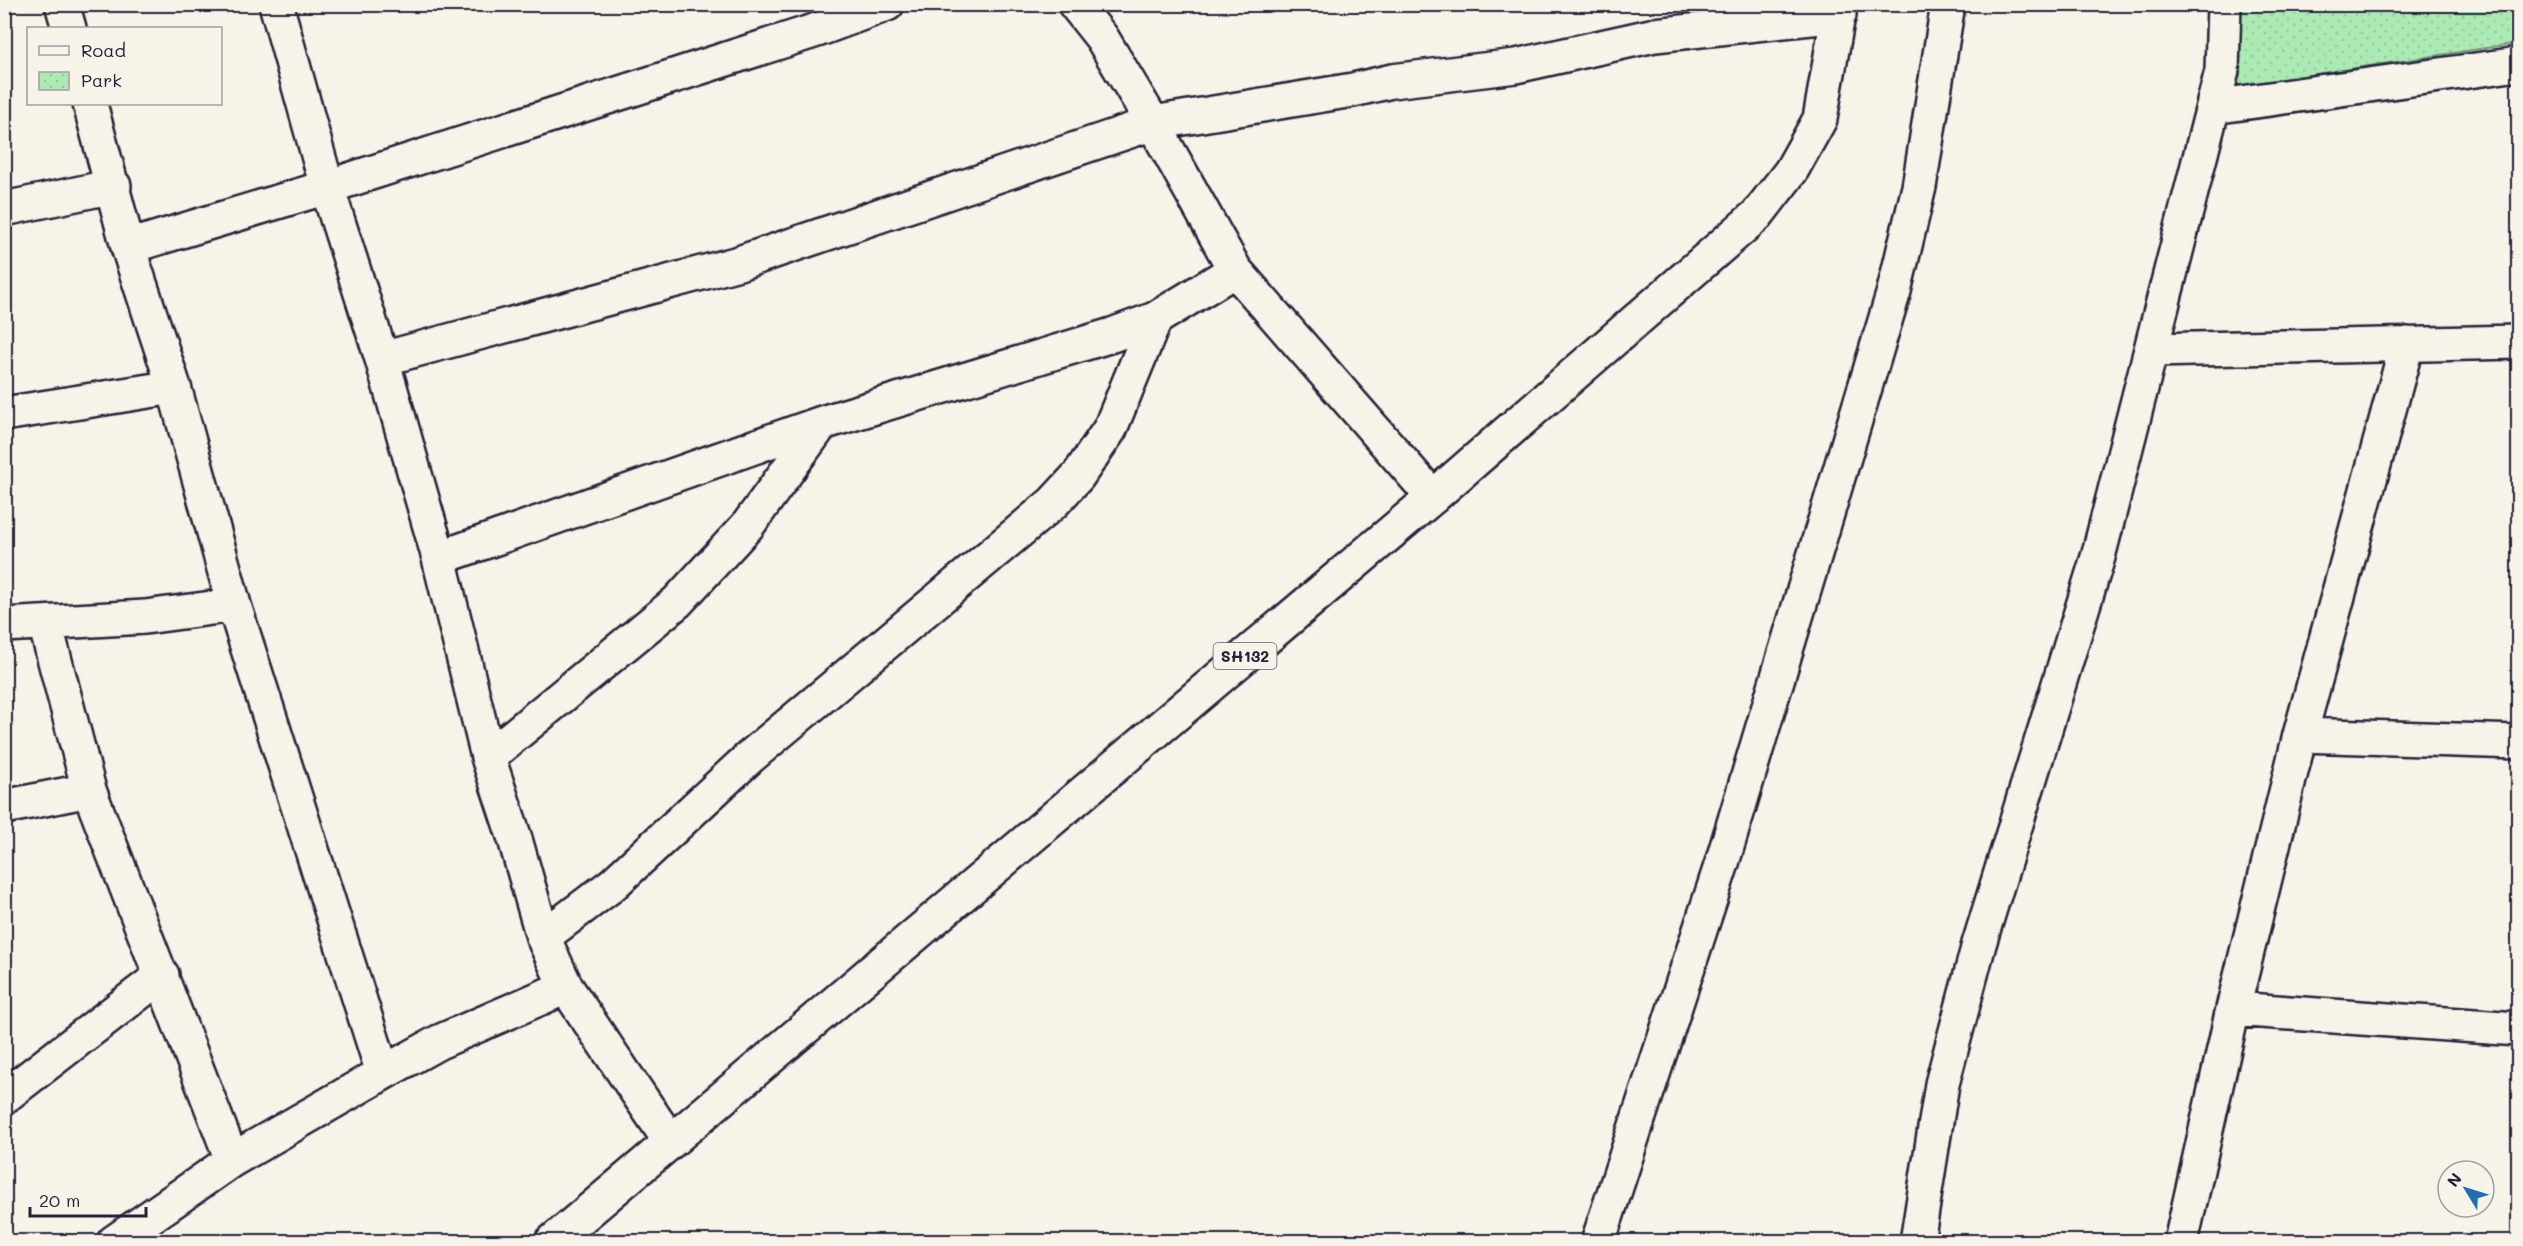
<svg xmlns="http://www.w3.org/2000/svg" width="2523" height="1246" font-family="Mali,sans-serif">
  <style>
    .park { fill: url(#park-dots); stroke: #668677; stroke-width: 1.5 }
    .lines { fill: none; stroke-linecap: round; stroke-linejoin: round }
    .minor-casing { stroke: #22223b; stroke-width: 38 }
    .primary-casing { stroke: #22223b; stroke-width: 38 }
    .minor { stroke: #f7f3e8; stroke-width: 33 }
    .primary { stroke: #f7f3e8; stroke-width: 33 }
    .labels { text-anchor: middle; stroke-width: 6; stroke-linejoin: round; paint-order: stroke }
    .shield { fill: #f7f3e8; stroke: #62616f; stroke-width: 1.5 }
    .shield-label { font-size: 16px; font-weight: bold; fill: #22223b }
  </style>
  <defs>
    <pattern id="park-dots" width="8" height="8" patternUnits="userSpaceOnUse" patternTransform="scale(1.5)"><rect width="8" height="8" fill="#abebb3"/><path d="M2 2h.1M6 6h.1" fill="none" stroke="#93c99b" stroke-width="1.8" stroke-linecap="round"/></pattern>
  </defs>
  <rect width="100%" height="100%" fill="#f7f3e8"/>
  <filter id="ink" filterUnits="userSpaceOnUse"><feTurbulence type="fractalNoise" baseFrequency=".0167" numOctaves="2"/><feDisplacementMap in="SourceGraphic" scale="12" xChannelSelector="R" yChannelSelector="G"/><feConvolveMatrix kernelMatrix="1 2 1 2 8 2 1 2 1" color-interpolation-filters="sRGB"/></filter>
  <g filter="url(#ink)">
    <!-- park -->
    <path class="park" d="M 2238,5 L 2518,5 L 2518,43 L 2237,86 Z"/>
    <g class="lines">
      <defs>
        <path id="minor" d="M 62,4 L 69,28
          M 276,4 L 327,187 L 382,359 L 439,558 L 488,757 L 515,839 L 543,937 L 566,987 L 670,1141
          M 1075,4 L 1102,38 L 1153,123 L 1235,270 L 1433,497
          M 90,104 L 128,247 L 174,387 L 234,605 L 383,1073
          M 2213,107 L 2518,64
          M 4,209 L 114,186
          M 128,247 L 327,187 L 817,30 L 887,4
          M 2151,350 L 2518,342
          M 382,359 L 739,263 L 1153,123 L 1353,90 L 1392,81 L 1516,66 L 1655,35 L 1839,15
          M 4,414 L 174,387
          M 439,558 L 822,423 L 1112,335 L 1155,319 L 1235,270
          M 45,623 L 89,790 L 232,1160
          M 4,625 L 145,617 L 234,605
          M 2300,735 L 2518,742
          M 488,757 L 677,602 L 748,525 L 822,423
          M 4,807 L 89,790
          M 543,937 L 612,885 L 750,757 L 1053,503 L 1078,476 L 1110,429 L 1155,319
          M 2233,1009 L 2518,1029
          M 4,1097 L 162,975
          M 114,1242 L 232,1160 L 383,1073 L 439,1042 L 566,987
          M 1598,1242 L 1722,863 L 1894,291 L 1919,187 L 1948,4
          M 1917,1242 L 1942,1084 L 1979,944 L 2098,557 L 2222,71 L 2224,4
          M 2181,1242 L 2233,1009 L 2300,735 L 2407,344"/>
        <path id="primary" d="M 552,1242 L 1433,497 L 1757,215 L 1791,171 L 1820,119 L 1840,4"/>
      </defs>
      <!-- minor casing -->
      <use href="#minor" class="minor-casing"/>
      <!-- primary casing -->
      <use href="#primary" class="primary-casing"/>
      <!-- minor -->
      <use href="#minor" class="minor"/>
      <!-- primary -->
      <use href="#primary" class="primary"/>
    </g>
  </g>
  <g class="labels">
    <!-- shield labels -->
    <rect class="shield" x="1213.5" y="643" width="63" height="26" rx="4.5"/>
    <g class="shield-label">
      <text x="1245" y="662">SH132</text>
    </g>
  </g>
  <!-- margin -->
  <rect width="2523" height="1246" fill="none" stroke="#f7f3e8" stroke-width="24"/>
  <rect x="12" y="12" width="2499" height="1222" fill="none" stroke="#22223b" stroke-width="2" filter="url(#ink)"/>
  <!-- legend -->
  <rect x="27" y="27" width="195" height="78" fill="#f7f3e8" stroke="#a29fa3" stroke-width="1.5"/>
  <rect x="39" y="46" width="30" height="9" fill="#f7f3e8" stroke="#a29fa3" stroke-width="1.5"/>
  <text x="81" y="57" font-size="18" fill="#22223b">Road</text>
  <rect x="39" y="72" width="30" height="18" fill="url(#park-dots)" stroke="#a29fa3" stroke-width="1.5"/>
  <text x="81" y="87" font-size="18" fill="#22223b">Park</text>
  <!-- north arrow -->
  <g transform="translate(2466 1189) rotate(308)"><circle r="28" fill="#f7f3e8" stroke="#a29fa3" stroke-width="1.5"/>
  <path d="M0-4.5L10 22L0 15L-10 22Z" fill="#1f6fb2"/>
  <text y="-9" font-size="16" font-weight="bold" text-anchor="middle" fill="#22223b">N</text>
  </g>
  <!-- scale -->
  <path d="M30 1207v9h116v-9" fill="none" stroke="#22223b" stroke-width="3"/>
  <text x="39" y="1207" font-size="18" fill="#22223b" stroke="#f7f3e8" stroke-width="4.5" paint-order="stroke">20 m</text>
</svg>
